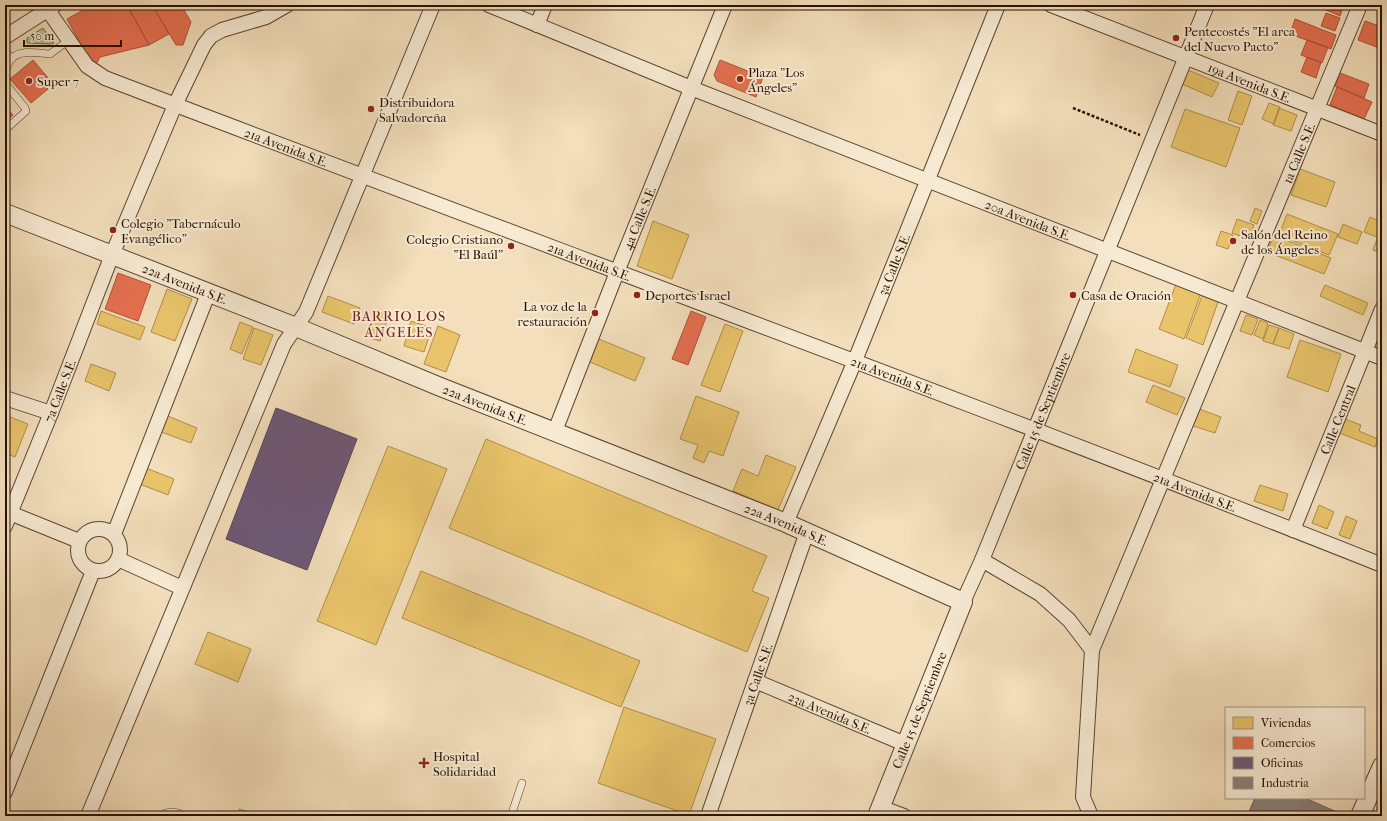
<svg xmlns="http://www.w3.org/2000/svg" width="1387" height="821" font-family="'IM FELL French Canon',serif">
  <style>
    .green { fill: #b4c395; stroke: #6e6a4a }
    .homes { fill: #e9c46a; stroke: #af8e4a }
    .shops { fill: #e76f51; stroke: #ad5339 }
    .offices { fill: #6d597a; stroke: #584355 }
    .industry { fill: #8a817c; stroke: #6c5f57 }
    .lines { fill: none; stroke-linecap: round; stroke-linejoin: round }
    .service-casing { stroke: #5a442f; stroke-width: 8 }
    .minor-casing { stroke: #5a442f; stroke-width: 16 }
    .tertiary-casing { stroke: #5a442f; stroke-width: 20 }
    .path { stroke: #271100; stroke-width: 2.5; stroke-dasharray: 3 2; stroke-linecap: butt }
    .service { stroke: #f7ead3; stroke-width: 7 }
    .minor { stroke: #f7ead3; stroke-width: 14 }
    .tertiary { stroke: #f7ead3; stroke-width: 18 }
    .poi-dot { fill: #8f2418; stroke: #f7ead3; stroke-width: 1.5 }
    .labels { text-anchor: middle; stroke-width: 4; stroke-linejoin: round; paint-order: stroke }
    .poi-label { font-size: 13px; fill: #271100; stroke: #f7ead3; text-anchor: start }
    .street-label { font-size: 13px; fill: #271100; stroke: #f7ead3 }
    .neighbourhood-label { font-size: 14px; letter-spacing: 1px; fill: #7a1f14; stroke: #f7ead3 }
  </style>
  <rect width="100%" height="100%" fill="#f3dfbb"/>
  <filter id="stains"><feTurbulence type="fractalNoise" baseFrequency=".005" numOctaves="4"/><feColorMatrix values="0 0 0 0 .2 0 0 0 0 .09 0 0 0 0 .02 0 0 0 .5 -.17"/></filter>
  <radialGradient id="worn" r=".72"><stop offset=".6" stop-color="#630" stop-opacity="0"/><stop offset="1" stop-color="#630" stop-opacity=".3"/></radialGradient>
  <!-- green -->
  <path class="green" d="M 43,28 L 54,43 L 51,44 L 27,43 L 27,38 Z"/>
  <!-- homes -->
  <path class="homes" d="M 1188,70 L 1219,83 L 1212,97 L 1182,84 Z
    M 1238,91 L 1252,96 L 1242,125 L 1228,120 Z
    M 1269,103 L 1280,107 L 1274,124 L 1262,119 Z
    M 1279,108 L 1297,115 L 1291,131 L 1273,125 Z
    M 1185,109 L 1240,128 L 1226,167 L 1171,147 Z
    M 1300,169 L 1335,182 L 1326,207 L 1291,195 Z
    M 1255,208 L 1262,211 L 1257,224 L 1250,221 Z
    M 1287,214 L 1338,234 L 1329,255 L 1279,235 Z
    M 1370,217 L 1382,222 L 1382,239 L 1364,232 Z
    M 1237,219 L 1254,225 L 1249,239 L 1232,233 Z
    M 653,221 L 689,235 L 672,279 L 637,266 Z
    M 1343,224 L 1362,232 L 1357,244 L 1338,237 Z
    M 1221,231 L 1233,235 L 1228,249 L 1216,245 Z
    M 1274,235 L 1331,258 L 1324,274 L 1267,252 Z
    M 1377,239 L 1382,240 L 1381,253 L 1373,250 Z
    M 1176,284 L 1201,293 L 1184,339 L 1159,329 Z
    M 1325,285 L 1368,303 L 1363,315 L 1320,296 Z
    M 167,289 L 192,299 L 175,341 L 151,332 Z
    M 328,296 L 360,308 L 354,324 L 322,312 Z
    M 1202,296 L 1218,302 L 1203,345 L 1186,338 Z
    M 101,311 L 145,327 L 140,340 L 97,324 Z
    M 376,311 L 389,315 L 380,341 L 367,337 Z
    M 1246,315 L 1258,319 L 1252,335 L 1240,331 Z
    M 1260,320 L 1268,323 L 1263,339 L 1254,335 Z
    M 411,321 L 432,328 L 424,352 L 404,346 Z
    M 240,322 L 253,327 L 242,354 L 230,349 Z
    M 725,324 L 743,331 L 720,392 L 701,385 Z
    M 1269,325 L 1279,328 L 1273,344 L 1263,341 Z
    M 438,326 L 460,335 L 446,372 L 424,364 Z
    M 254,328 L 273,335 L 261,365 L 243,359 Z
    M 1279,328 L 1294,334 L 1289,349 L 1273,344 Z
    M 599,339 L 645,358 L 635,381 L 590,362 Z
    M 1300,340 L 1341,354 L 1328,392 L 1287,377 Z
    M 1136,349 L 1178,365 L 1170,387 L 1128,372 Z
    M 91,364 L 116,373 L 109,391 L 85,381 Z
    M 1153,385 L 1185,398 L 1177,415 L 1146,402 Z
    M 696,396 L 739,412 L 723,456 L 709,451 L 704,463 L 693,458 L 698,445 L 680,439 Z
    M 1199,409 L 1221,417 L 1215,433 L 1193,426 Z
    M 163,414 L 197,428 L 191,443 L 156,430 Z
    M 5,415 L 28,424 L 15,457 L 5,453 Z
    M 1345,419 L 1361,425 L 1359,431 L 1378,439 L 1375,447 L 1337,432 Z
    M 486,439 L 767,556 L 752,591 L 769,598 L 747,652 L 449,528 Z
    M 388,446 L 447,469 L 376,645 L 317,621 Z
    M 766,455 L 796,467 L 778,510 L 733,491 L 742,469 L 758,476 Z
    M 143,467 L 174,479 L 168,495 L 137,483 Z
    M 1260,485 L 1288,494 L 1283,511 L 1254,501 Z
    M 1319,505 L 1334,512 L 1327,529 L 1312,523 Z
    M 1346,516 L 1357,521 L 1350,539 L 1339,535 Z
    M 421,571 L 640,661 L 621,707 L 402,618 Z
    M 208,632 L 251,649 L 238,682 L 195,664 Z
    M 624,707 L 716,739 L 689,815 L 598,783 Z
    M 239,809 L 259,815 L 259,816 L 237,816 Z"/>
  <!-- shops -->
  <path class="shops" d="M 92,5 L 127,5 L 149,45 L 100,57 L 94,68 L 67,19 Z
    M 127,5 L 152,5 L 169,34 L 149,45 Z
    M 152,5 L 181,5 L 191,22 L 183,45 L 176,45 Z
    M 1315,5 L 1344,5 L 1340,16 Z
    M 1326,13 L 1340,18 L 1335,31 L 1321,26 Z
    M 1295,19 L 1336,35 L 1331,49 L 1290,34 Z
    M 1365,21 L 1382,27 L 1382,49 L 1358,40 Z
    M 1307,40 L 1328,47 L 1322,63 L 1301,55 Z
    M 1307,57 L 1321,62 L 1316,78 L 1301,72 Z
    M 33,60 L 49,79 L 43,84 L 48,89 L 31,103 L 10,79 Z
    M 720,60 L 763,77 L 756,97 L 717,81 L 714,75 Z
    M 1340,73 L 1369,84 L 1364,98 L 1335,86 Z
    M 1337,87 L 1372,102 L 1364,119 L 1330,105 Z
    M 5,106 L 13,115 L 5,122 Z
    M 118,273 L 151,285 L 138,321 L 105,309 Z
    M 691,311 L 706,317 L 688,365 L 672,359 Z"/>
  <!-- offices -->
  <path class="offices" d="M 276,408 L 357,439 L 307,570 L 226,539 Z"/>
  <!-- industry -->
  <path class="industry" d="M 1255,798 L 1305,798 L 1346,816 L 1247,816 Z"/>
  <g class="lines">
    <defs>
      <path id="service" d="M 5,51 L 12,59
        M 5,71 C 7,67 9,62 11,59 C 21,49 38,53 50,54 L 69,40
        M 5,83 L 25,108 L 26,111 L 5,130
        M 160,816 C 167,811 177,811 184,816
        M 511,816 L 522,783"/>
      <g id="minor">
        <path id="s1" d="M 489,5 L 691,88 L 1382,358"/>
        <path id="s2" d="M 1051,5 L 1382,134"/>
        <path id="s3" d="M 47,9 L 87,66 L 105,78 C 531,241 959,397 1382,565"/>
        <path d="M 537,25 L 545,5"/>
        <path d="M 5,37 L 55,5"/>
        <path d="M 5,398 L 51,413"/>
        <path id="s4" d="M 555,431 L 617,272 L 725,5"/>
        <path d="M 10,513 L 79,541"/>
        <path id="s5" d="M 786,523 L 854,363 L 998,5"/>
        <path id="s6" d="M 5,526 L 51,413 L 112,255 L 175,105 L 204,45 L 211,36 L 222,30 L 266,17 L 287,5"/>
        <circle cx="99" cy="550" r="21"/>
        <path id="s7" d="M 1293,530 L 1382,309"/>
        <path d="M 114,534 L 208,294"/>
        <path d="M 118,559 L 182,588"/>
        <path d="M 982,560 L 1040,594 L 1069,620 L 1092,650"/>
        <path id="s8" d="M 963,602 L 982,560 L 1207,5"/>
        <path id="s9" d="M 755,681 L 905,744"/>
        <path d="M 5,792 L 93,571"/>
        <path d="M 880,807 L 904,816"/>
        <path d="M 88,816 L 284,344 L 306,312 L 433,5"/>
        <path id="s10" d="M 708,816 L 807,532"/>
        <path id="s11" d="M 1091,816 L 1083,797 L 1092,650 L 1360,5"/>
      </g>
      <g id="tertiary">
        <path id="s12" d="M 5,213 L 296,327 L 438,386 L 786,523 L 963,602 L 877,816"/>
        <path d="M 1360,816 L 1382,766"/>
      </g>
    </defs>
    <!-- service casing -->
    <use href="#service" class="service-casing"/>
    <!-- minor casing -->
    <use href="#minor" class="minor-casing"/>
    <!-- tertiary casing -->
    <use href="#tertiary" class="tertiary-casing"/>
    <!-- path -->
    <path class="path" d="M 1073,108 L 1140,135"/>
    <!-- service -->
    <use href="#service" class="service"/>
    <!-- minor -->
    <use href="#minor" class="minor"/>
    <!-- tertiary -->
    <use href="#tertiary" class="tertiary"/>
  </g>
  <!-- markers -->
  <g class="poi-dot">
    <circle cx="1176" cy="38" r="4"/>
    <circle cx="740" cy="79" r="4"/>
    <circle cx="29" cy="81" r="4"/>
    <circle cx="371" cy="109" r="4"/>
    <circle cx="113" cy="230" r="4"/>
    <circle cx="1233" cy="241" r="4"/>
    <circle cx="511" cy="246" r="4"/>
    <circle cx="637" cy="295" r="4"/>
    <circle cx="1073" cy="295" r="4"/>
    <circle cx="595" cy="313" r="4"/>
    <path d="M422 757h4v4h4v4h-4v4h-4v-4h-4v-4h4z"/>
  </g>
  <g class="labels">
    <!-- poi labels -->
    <g class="poi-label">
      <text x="1184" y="36">Pentecostés "El arca<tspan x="1184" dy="15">del Nuevo Pacto"</tspan></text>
      <text x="748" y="77">Plaza "Los<tspan x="748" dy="15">Ángeles"</tspan></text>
      <text x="37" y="86">Super 7</text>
      <text x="379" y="107">Distribuidora<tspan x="379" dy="15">Salvadoreña</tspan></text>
      <text x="121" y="228">Colegio "Tabernáculo<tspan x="121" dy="15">Evangélico"</tspan></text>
      <text x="1241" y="239">Salón del Reino<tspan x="1241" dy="15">de los Ángeles</tspan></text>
      <text x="503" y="244" text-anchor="end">Colegio Cristiano<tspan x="503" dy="15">"El Baúl"</tspan></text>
      <text x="645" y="300">Deportes Israel</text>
      <text x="1081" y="300">Casa de Oración</text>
      <text x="587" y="311" text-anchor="end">La voz de la<tspan x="587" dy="15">restauración</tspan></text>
      <text x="433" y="761">Hospital<tspan x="433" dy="15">Solidaridad</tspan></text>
    </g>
    <!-- street labels -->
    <g class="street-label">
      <text dy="5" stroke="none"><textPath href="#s2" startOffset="213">19a Avenida S.E.</textPath></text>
      <text dy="5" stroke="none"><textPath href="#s3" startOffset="285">21a Avenida S.E.</textPath></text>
      <text dy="5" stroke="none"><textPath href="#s11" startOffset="706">1a Calle S.E.</textPath></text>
      <text dy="5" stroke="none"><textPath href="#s4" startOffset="229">4a Calle S.E.</textPath></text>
      <text dy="5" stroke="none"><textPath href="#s1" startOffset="580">20a Avenida S.E.</textPath></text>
      <text dy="5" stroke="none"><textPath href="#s3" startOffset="609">21a Avenida S.E.</textPath></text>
      <text dy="5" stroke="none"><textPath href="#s5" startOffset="280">3a Calle S.E.</textPath></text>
      <text dy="5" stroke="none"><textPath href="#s12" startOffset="193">22a Avenida S.E.</textPath></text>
      <text dy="5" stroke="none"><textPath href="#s3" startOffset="933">21a Avenida S.E.</textPath></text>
      <text dy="5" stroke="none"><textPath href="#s6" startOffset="146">7a Calle S.E.</textPath></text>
      <text dy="5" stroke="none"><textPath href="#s12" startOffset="517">22a Avenida S.E.</textPath></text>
      <text dy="5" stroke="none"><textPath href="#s8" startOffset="207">Calle 15 de Septiembre</textPath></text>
      <text dy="5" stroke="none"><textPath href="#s7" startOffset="119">Calle Central</textPath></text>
      <text dy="5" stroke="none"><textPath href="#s3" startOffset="1257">21a Avenida S.E.</textPath></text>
      <text dy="5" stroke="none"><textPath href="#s12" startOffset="841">22a Avenida S.E.</textPath></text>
      <text dy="5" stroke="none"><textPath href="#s10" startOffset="150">3a Calle S.E.</textPath></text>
      <text transform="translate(919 710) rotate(-68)" y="5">Calle 15 de Septiembre</text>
      <text dy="5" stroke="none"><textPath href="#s9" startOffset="81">23a Avenida S.E.</textPath></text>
    </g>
    <!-- neighbourhood labels -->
    <g class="neighbourhood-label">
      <text x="399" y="321">BARRIO LOS<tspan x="399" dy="16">ÁNGELES</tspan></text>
    </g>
  </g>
  <!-- margin -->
  <rect width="1387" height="821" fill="none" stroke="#f3dfbb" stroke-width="20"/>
  <rect x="6" y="6" width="1375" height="809" fill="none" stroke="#271100" stroke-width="2"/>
  <rect x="10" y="10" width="1367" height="801" fill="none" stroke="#271100"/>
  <!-- legend -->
  <rect x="1225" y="707" width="140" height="92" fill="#f7ead3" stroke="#a4937f"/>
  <rect x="1233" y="717" width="20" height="12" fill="#e9c46a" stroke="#a4937f"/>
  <text x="1261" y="727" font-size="12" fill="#271100">Viviendas</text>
  <rect x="1233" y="737" width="20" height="12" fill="#e76f51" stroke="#a4937f"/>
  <text x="1261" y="747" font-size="12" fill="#271100">Comercios</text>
  <rect x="1233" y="757" width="20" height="12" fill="#6d597a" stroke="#a4937f"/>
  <text x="1261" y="767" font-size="12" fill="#271100">Oficinas</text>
  <rect x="1233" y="777" width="20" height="12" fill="#8a817c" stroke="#a4937f"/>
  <text x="1261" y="787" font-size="12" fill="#271100">Industria</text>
  <!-- scale -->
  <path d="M24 40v6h97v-6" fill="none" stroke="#271100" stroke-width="2"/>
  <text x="30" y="40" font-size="12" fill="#271100" stroke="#f7ead3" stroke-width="3" paint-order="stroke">50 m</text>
  <rect width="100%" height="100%" filter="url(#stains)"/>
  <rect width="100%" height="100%" fill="url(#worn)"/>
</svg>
